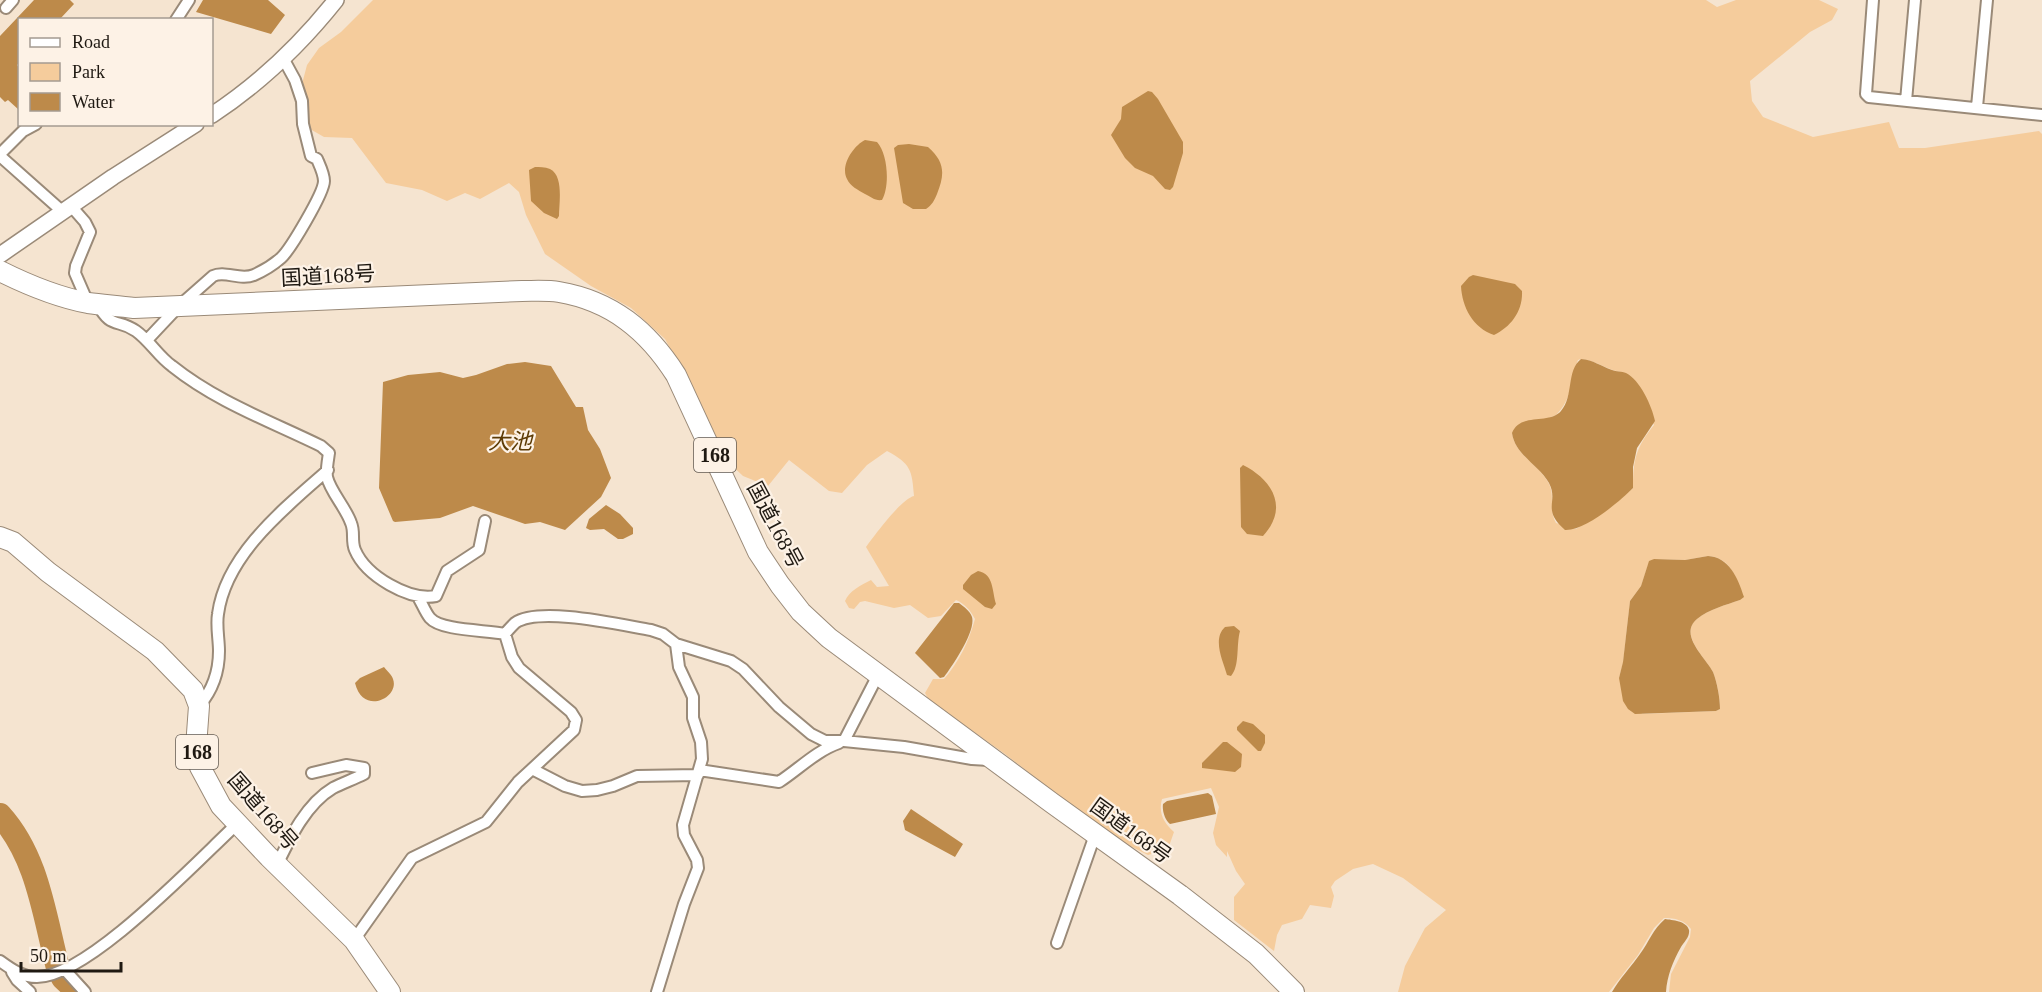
<svg xmlns="http://www.w3.org/2000/svg" width="2042" height="992" font-family="'Times New Roman','Noto Sans JP',serif">
  <style>
    .green { fill: #f5cc9c; fill-rule: evenodd }
    .water { fill: #bd8a4a }
    .lines { fill: none; stroke-linecap: round; stroke-linejoin: round }
    .river { stroke: #bd8a4a; stroke-width: 24 }
    .street-casing { stroke: #9a8a78; stroke-width: 14 }
    .secondary-casing { stroke: #9a8a78; stroke-width: 18 }
    .highway-casing { stroke: #9a8a78; stroke-width: 22 }
    .street { stroke: #fff; stroke-width: 10 }
    .secondary { stroke: #fff; stroke-width: 15 }
    .highway { stroke: #fff; stroke-width: 20 }
    .labels { text-anchor: middle; stroke-width: 4.5; stroke-linejoin: round; paint-order: stroke }
    .shield { fill: #fdf2e6; stroke: #625a52; stroke-width: 1.5 }
    .shield-label { font-size: 20px; font-weight: bold; fill: #1f1912 }
    .street-label { font-size: 21px; fill: #1f1912; stroke: #fdf2e6 }
    .water-label { font-size: 22px; font-style: italic; fill: #5d3b05; stroke: #fdf2e6 }
  </style>
  <rect width="100%" height="100%" fill="#f5e4d0"/>
  <!-- green -->
  <path class="green" d="M 373,0 L 1706,0 L 1717,7 L 1736,0 L 1819,0 L 1838,9 L 1832,20 L 1810,32 L 1750,81 L 1752,101 L 1763,117 L 1813,137 L 1889,122 L 1899,148 L 1925,148 L 2039,131 L 2042,134 L 2042,992 L 1669,992 L 1671,974 L 1690,937 L 1691,929 C 1684,920 1675,918 1664,918 L 1654,928 L 1638,955 L 1609,992 L 1398,992 L 1405,966 L 1425,928 L 1446,910 L 1403,878 L 1373,864 L 1353,869 L 1335,881 L 1331,887 L 1334,896 L 1331,908 L 1310,905 L 1302,919 L 1282,925 L 1277,935 L 1274,951 L 1234,920 L 1234,897 L 1245,884 L 1236,871 L 1227,851 L 1227,857 L 1216,845 L 1213,833 L 1219,807 L 1211,788 L 1162,799 C 1158,813 1164,823 1174,832 L 1168,849 L 1148,855 L 1110,836 L 1005,754 L 929,700 L 925,693 L 933,679 L 944,679 C 959,662 969,641 975,619 C 970,610 965,604 956,600 L 941,616 L 928,618 L 910,605 L 894,608 L 865,601 L 860,602 L 854,609 L 849,608 L 845,601 C 849,591 861,585 871,580 L 877,587 L 889,586 L 866,547 C 875,535 901,499 914,496 C 912,470 911,464 887,451 L 867,465 L 842,493 L 829,491 L 789,460 L 768,486 L 743,476 L 726,460 L 709,421 L 665,339 L 631,308 L 591,286 L 545,254 L 526,215 L 519,192 L 509,183 L 480,199 L 465,193 L 447,201 L 422,190 L 386,183 L 352,138 L 324,137 L 310,129 L 302,84 L 307,65 L 319,48 L 341,32 ZM 1581,359 C 1592,360 1600,365 1610,369 C 1617,372 1623,371 1629,376 L 1654,425 C 1636,447 1633,460 1633,488 L 1612,506 L 1576,529 L 1556,523 C 1548,509 1556,495 1548,482 C 1538,464 1515,455 1512,433 L 1556,415 C 1572,400 1571,379 1578,360 ZM 1708,556 C 1730,557 1740,580 1740,600 C 1726,605 1709,609 1697,619 C 1678,634 1706,658 1713,672 C 1717,682 1720,698 1720,709 L 1716,711 L 1642,714 L 1619,678 L 1623,663 L 1630,601 L 1641,586 L 1648,565 L 1654,559 L 1685,560 Z"/>
  <!-- water -->
  <path class="water" d="M 34,0 L 70,0 L 74,4 L 60,19 L 20,20 L 19,63 L 17,65 L 19,68 L 19,110 L 8,100 L 5,102 L 0,97 L 0,36 Z
    M 203,0 L 268,0 L 285,15 L 271,34 L 196,12 Z
    M 1148,91 L 1152,92 L 1158,99 L 1183,142 L 1183,153 L 1173,187 L 1170,190 L 1165,189 L 1153,176 L 1135,168 L 1125,158 L 1111,135 L 1121,119 L 1122,107 Z
    M 865,140 L 877,142 C 888,154 890,186 882,200 C 875,201 871,197 865,194 C 858,190 850,186 847,179 C 840,166 853,146 865,140 Z
    M 909,144 L 928,147 C 945,162 945,174 937,194 C 934,201 932,205 926,209 L 913,209 L 903,203 L 894,148 L 898,145 Z
    M 535,167 C 539,167 545,167 550,169 C 564,176 559,203 559,216 L 557,219 L 544,213 L 531,201 L 529,170 Z
    M 1473,275 L 1515,284 L 1522,291 C 1523,311 1511,327 1494,335 C 1473,328 1462,307 1461,286 L 1469,277 Z
    M 1581,359 C 1593,360 1601,366 1612,370 C 1616,372 1622,371 1626,373 C 1640,380 1652,406 1655,421 L 1637,448 L 1633,467 L 1633,488 C 1619,502 1585,531 1565,530 C 1541,509 1559,502 1549,483 C 1539,465 1515,455 1512,433 C 1520,412 1549,425 1561,411 C 1574,396 1566,371 1581,359 Z
    M 525,362 L 551,366 L 576,407 L 583,407 L 588,430 L 600,449 L 611,478 L 601,497 L 565,530 L 540,522 L 525,524 L 473,506 L 440,518 L 395,522 L 393,521 L 379,488 L 383,382 L 408,375 L 440,372 L 463,378 L 476,375 L 507,364 Z
    M 1243,465 C 1273,480 1289,508 1263,536 L 1247,534 L 1241,527 L 1240,468 Z
    M 606,505 L 620,514 L 633,528 L 633,534 L 623,539 L 618,539 L 604,529 L 590,530 L 586,528 L 589,519 Z
    M 1708,556 C 1729,557 1738,578 1744,597 L 1740,600 C 1726,605 1709,609 1697,619 C 1678,635 1706,658 1713,672 C 1717,682 1720,698 1720,709 L 1716,711 L 1635,714 L 1628,709 L 1623,701 L 1619,678 L 1623,662 L 1630,601 L 1641,586 L 1649,561 L 1654,559 L 1685,560 Z
    M 978,571 C 994,574 992,591 996,604 L 992,609 L 985,607 L 963,589 L 963,585 L 971,575 Z
    M 954,603 L 959,603 C 964,607 970,611 972,617 C 976,631 953,665 944,677 L 940,678 L 915,653 Z
    M 1234,626 L 1240,631 C 1236,646 1240,666 1231,676 L 1227,675 C 1223,661 1212,639 1225,627 Z
    M 384,667 C 387,671 392,675 393,679 C 400,698 363,716 355,683 L 360,678 Z
    M 1243,721 L 1253,724 L 1265,735 L 1265,743 L 1261,751 L 1258,751 L 1237,730 L 1237,727 Z
    M 1223,742 L 1227,742 L 1242,754 L 1241,767 L 1235,772 L 1202,768 L 1202,763 Z
    M 1208,793 L 1212,796 L 1216,814 L 1170,824 C 1165,820 1162,811 1163,804 L 1167,801 Z
    M 911,809 L 963,844 L 955,857 L 905,830 L 903,821 Z
    M 1665,919 C 1672,920 1687,921 1689,930 C 1690,937 1684,942 1681,947 C 1673,961 1667,976 1666,992 L 1612,992 C 1620,978 1631,967 1640,954 C 1649,942 1653,929 1665,919 Z"/>
  <g class="lines">
    <!-- river -->
    <path class="river" d="M 0,815 C 38,857 44,915 58,968 L 63,978 L 78,992"/>
    <defs>
      <path id="street" d="M 1873,0 L 1866,94 L 1869,97 L 2042,115
        M 6,8 L 13,0
        M 176,20 L 189,0
        M 1906,101 L 1915,0
        M 1977,107 L 1987,0
        M 0,154 L 23,131 L 36,124
        M 0,156 L 63,212
        M 71,206 L 85,222 L 90,232 L 76,266 L 75,273 L 88,303
        M 97,303 C 111,330 117,318 136,331 C 150,341 158,356 172,366 C 217,402 270,421 321,446 L 329,453 C 328,460 326,470 327,477 C 330,491 346,508 351,523 C 355,532 351,541 355,550 C 366,576 409,601 436,596 L 447,571 L 479,550 L 485,521
        M 147,340 L 179,306 L 213,276 C 225,270 240,281 254,275 C 263,271 273,265 281,258 C 290,250 324,193 324,181 C 324,174 320,166 317,159 L 311,156 L 303,124 L 302,101 L 295,80 L 283,58
        M 418,597 C 422,603 425,612 430,618 C 441,631 488,630 505,634 C 508,630 512,626 515,623 C 539,606 621,625 651,630 L 663,634 L 676,644 L 731,661 L 743,669 L 779,707 L 811,734 L 825,741 L 844,741 L 878,675
        M 199,706 C 212,691 219,671 219,651 C 219,639 216,626 218,614 C 226,554 286,507 328,470
        M 844,741 L 904,747 L 972,759 L 989,760
        M 532,769 L 565,786 L 582,791 L 597,790 L 613,786 L 637,776 L 698,775
        M 699,770 L 779,782 C 799,769 816,751 839,743
        M 277,865 C 290,838 306,804 333,788 C 343,783 354,779 364,774 L 364,768 L 346,765 L 312,773
        M 354,940 L 412,858 L 486,822 L 518,782 L 574,730 L 576,720 L 571,712 L 519,668 L 512,657 L 505,634
        M 1057,943 L 1095,835
        M 0,961 C 11,969 22,977 37,977 C 88,977 197,861 237,824
        M 65,970 L 85,992
        M 12,972 L 17,980 L 30,992
        M 657,992 L 684,904 L 698,868 L 697,860 L 684,835 L 683,825 L 702,759 L 701,742 L 693,718 L 693,697 L 679,667 L 676,644"/>
      <path id="secondary" d="M 212,115 C 259,84 301,44 336,0
        M 0,255 L 113,177 L 196,124"/>
      <path id="highway" d="M 0,271 C 28,285 57,297 88,303 C 103,305 119,306 134,308 L 522,291 C 534,291 547,290 559,292 C 612,301 648,331 676,375 L 758,552 L 780,585 L 801,612 L 829,638 L 1052,803 L 1180,895 L 1256,954 L 1294,992
        M 0,537 L 13,542 L 48,572 L 155,651 L 193,690 L 199,706 L 196,747 L 200,767 L 221,806 L 269,857 L 354,940 L 390,992"/>
    </defs>
    <!-- street casing -->
    <use href="#street" class="street-casing"/>
    <!-- secondary casing -->
    <use href="#secondary" class="secondary-casing"/>
    <!-- highway casing -->
    <use href="#highway" class="highway-casing"/>
    <!-- street -->
    <use href="#street" class="street"/>
    <!-- secondary -->
    <use href="#secondary" class="secondary"/>
    <!-- highway -->
    <use href="#highway" class="highway"/>
  </g>
  <g class="labels">
    <!-- shield labels -->
    <g class="shield">
      <rect x="694" y="438" width="42" height="34" rx="4.5"/>
      <rect x="176" y="735" width="42" height="34" rx="4.5"/>
    </g>
    <g class="shield-label">
      <text x="715" y="462">168</text>
      <text x="197" y="759">168</text>
    </g>
    <!-- street labels -->
    <g class="street-label">
      <text transform="translate(328 276) rotate(-3)" y="7">国道168号</text>
      <text transform="translate(775 525) rotate(62)" y="7">国道168号</text>
      <text transform="translate(263 811) rotate(49)" y="7">国道168号</text>
      <text transform="translate(1131 831) rotate(36)" y="7">国道168号</text>
    </g>
    <!-- water labels -->
    <g class="water-label">
      <text x="510" y="449">大池</text>
    </g>
  </g>
  <!-- legend -->
  <rect x="18" y="18" width="195" height="108" fill="#fdf2e6" stroke="#a49b91" stroke-width="1.5"/>
  <rect x="30" y="38" width="30" height="9" fill="#ffffff" stroke="#a49b91" stroke-width="1.5"/>
  <text x="72" y="48" font-size="18" fill="#1f1912">Road</text>
  <rect x="30" y="63" width="30" height="18" fill="#f5cc9c" stroke="#a49b91" stroke-width="1.5"/>
  <text x="72" y="78" font-size="18" fill="#1f1912">Park</text>
  <rect x="30" y="93" width="30" height="18" fill="#bd8a4a" stroke="#a49b91" stroke-width="1.5"/>
  <text x="72" y="108" font-size="18" fill="#1f1912">Water</text>
  <!-- scale -->
  <path d="M21 962v9h100v-9" fill="none" stroke="#1f1912" stroke-width="3"/>
  <text x="30" y="962" font-size="18" fill="#1f1912" stroke="#fdf2e6" stroke-width="4.5" paint-order="stroke">50 m</text>
</svg>
